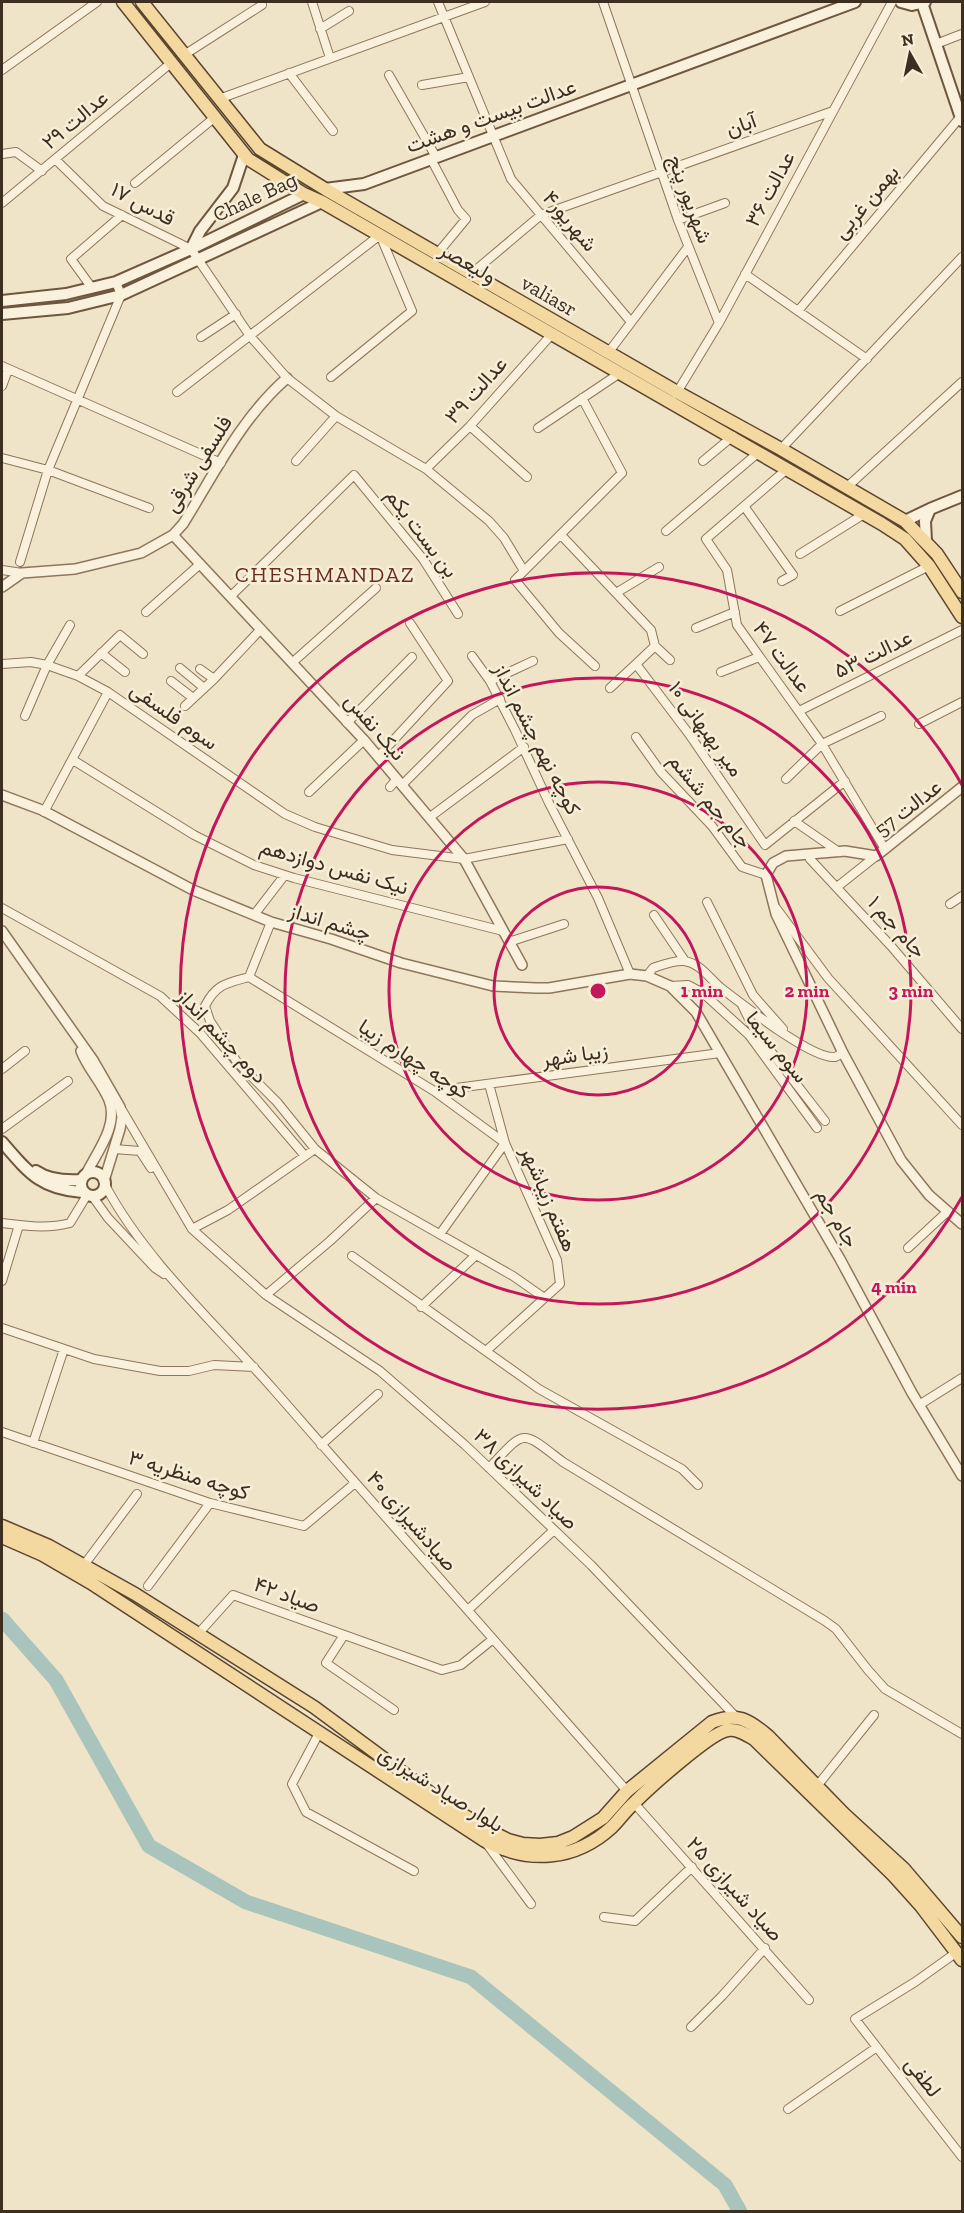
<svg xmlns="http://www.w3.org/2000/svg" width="964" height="2213" font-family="'Zilla Slab',Vazirmatn,serif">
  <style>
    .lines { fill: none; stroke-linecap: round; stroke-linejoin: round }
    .river { stroke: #a9c4bc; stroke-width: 15 }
    .minor-casing { stroke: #8d765c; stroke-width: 10 }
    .tertiary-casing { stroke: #8d765c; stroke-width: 12 }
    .secondary-casing { stroke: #6f573f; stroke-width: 14 }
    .primary-casing { stroke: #5b4430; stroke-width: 15 }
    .minor { stroke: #faf1dc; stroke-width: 8 }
    .tertiary { stroke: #faf1dc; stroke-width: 9 }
    .secondary { stroke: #faf1dc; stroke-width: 10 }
    .primary { stroke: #f3d9a0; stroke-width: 12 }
    .ring { fill: none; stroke: #c2185b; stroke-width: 3 }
    .labels { text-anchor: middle; stroke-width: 5; stroke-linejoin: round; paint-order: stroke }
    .street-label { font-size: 21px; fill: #3d2e20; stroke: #f7eed8 }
    .neighbourhood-label { font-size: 22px; letter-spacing: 1.5px; fill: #6b2e1e; stroke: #f7eed8 }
    .centre { fill: #c2185b; stroke: #f7eed8; stroke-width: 3 }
    .ring-label { font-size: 18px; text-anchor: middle; font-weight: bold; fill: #c2185b; stroke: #f7eed8; stroke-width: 5; stroke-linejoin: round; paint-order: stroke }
  </style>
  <rect width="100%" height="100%" fill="#f0e4c8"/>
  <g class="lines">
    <!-- river -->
    <path class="river" d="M 2,1619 L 56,1680 L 149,1846 L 246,1902 L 471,1977 L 725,2185 L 740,2212"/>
    <defs>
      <path id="minor" d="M 312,2 L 330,58
        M 438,2 L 511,179 L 631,322
        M 603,2 L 678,220 L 719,323
        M 320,29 L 349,11
        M 936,44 L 962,34
        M 184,55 L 262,5
        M 2,70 L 97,2
        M 289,73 L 333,131
        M 389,75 L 436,157
        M 422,85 L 469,77
        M 219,99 L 485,2
        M 2,154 L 16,152 L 42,171
        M 431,159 L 458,210 L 466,219 L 437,254
        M 56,160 L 103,206 L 191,249 L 250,336 L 287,378 L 336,416 L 426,469 L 489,521 L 504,538 L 524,571
        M 135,183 L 214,118
        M 2,203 L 171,63
        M 678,220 L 725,203
        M 471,274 L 541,215 L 833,111
        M 745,274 L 867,359
        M 92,288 L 71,259 L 122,215
        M 798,311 L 962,115
        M 201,337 L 236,314
        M 608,353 L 688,247
        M 2,366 L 221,463
        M 2,386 L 8,370
        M 177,392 L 380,235 L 412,311 L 331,377
        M 676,394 L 719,323 L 892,2
        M 582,398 L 622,473 L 515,580 L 559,633 L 595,666
        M 470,426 L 527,477
        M 538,428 L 620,373
        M 781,449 L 962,257
        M 2,458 L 48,470 L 149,508
        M 296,461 L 336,416
        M 703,461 L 733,436
        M 426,469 L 470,426 L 552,334
        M 787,469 L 706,539 L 727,570 L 737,625 L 822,744 L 885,849
        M 847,487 L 962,382
        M 744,506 L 793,575 L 782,581
        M 666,531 L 759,452
        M 561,535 L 651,630 L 655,646
        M 800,554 L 864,514
        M 20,562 L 48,470 L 121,295 L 116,282
        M 2,570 L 22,573
        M 616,593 L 659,567
        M 231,596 L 354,475 L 423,559 L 458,614
        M 840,611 L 929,566
        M 146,612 L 199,565
        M 696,628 L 735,612
        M 655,646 L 670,660
        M 101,653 L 125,672
        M 472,656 L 490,681 L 515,730 L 549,803 L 598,898 L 630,974
        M 293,662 L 376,588
        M 2,664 L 31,662 L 47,665 L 78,676 L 108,692 L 285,814 L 315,827 L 392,850 L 464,859 L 568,839
        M 636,664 L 655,646
        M 180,668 L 204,688
        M 200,669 L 214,679
        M 721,672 L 759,657
        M 78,676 L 120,635 L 143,654
        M 171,681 L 193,698
        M 490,681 L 533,661
        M 610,688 L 636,664 L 689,734 L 765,845 L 845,781
        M 185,706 L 214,679 L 261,629
        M 799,711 L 962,630
        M 25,716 L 47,665 L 70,625
        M 347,723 L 412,657
        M 919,724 L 962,702
        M 636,737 L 661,772 L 712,826 L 742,867 L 766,875
        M 378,757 L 448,681 L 410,623
        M 73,760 L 194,835 L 254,865 L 294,878 L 503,931
        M 786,779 L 822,744 L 881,716
        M 403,784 L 472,715 L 500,699
        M 390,787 L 397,779
        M 309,792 L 364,740
        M 44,812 L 108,692
        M 430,817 L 524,747
        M 794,821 L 839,852
        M 810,859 L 891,946 L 962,1029
        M 837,887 L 876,856
        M 707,902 L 753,995 L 783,1029
        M 950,904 L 962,896
        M 2,908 L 160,996 L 200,1033 L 305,1156
        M 776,908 L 828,978 L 962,1125
        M 254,915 L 284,876
        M 654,915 L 685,961
        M 509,942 L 564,924
        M 647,976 L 653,968 C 662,965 674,960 684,961 C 700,963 710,979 721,988 C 741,1003 812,1060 835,1057 C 838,1056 840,1054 843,1053
        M 249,977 C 227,983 216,984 205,1006 L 210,1021 L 237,1062 L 277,1102 L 315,1149 L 376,1198 L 513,1276 L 543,1297
        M 249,977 L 434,1091 L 505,1143
        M 249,977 L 271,922
        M 670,986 L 688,985 L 703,993 L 749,1035 L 817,1128
        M 742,1005 L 755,1031 L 825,1121
        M 2,1069 L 25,1051
        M 434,1091 L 720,1053
        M 122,1110 L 192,1229 L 266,1295 L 380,1371 L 465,1445 L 591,1565 L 736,1717
        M 2,1129 L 68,1081
        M 114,1149 L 140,1151 L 151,1168
        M 105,1185 C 147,1263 216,1324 274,1390 C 391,1524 509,1657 627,1791
        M 93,1197 L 108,1218 L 155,1268 L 164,1274
        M 2,1223 C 25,1226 48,1229 70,1223 L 87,1195
        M 192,1229 L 228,1210 L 315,1149
        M 440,1234 L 505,1143
        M 908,1248 L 948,1211
        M 352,1256 L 539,1389 L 682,1469 L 698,1485
        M 2,1281 L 19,1225
        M 266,1295 L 330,1241 L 376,1198
        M 421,1307 L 476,1255
        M 2,1328 L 94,1359 L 160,1371 L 189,1371 L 214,1365 L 254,1367
        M 486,1351 L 560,1284 L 557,1260 L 505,1143 L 489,1084
        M 919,1405 L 962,1378
        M 2,1432 L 210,1503 L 304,1526 L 355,1483
        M 33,1443 L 64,1349
        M 321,1445 L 378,1394
        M 489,1468 C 526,1429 520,1429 563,1462 L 825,1621 L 836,1629 L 868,1670 L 885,1689 L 962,1734
        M 84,1565 L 137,1494
        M 148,1586 L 210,1503
        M 468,1610 L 554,1530
        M 198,1634 L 233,1595 L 442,1670 L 461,1665 L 493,1639
        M 344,1635 L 326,1663 L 394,1710
        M 319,1733 L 292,1784 L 306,1812 L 414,1871
        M 817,1786 L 874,1715
        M 634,1803 L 809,2000
        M 486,1843 L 531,1904
        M 604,1917 L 635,1921 L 692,1867
        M 957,1952 L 915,1982 L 855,2019 L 962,2157
        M 691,2027 L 722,1996 L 765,1948
        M 788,2109 L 877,2047"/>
      <path id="tertiary" d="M 173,535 L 364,740 L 464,859 L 522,965
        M 2,587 L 22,573 L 75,569 L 141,553 L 173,535 L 183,524 C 215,473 241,418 287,378
        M 962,787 L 876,856 L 845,851 L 786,856 L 773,863 L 766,875 L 776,914 L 804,972 L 843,1053 L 901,1160 L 929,1195 L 962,1224
        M 2,795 L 42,810 L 193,890 L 271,922 L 331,939 L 401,963 L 493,986 L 536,988 L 549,988 L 630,974 L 647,976 L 670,986 L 696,1012 L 840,1259 L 912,1393 L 962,1476
        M 2,931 L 93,1060 L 120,1107 L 122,1117 L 120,1129 L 104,1181
        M 81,1051 C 88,1069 102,1083 109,1100 C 119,1125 97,1152 86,1174"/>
      <path id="secondary" d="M 901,2 L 912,5 L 925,2
        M 922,3 L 962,121
        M 325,189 L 364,184 L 855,2
        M 191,249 L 200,231 L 233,188 L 244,155
        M 2,301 L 66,294 L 116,282 L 191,249 L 304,194
        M 2,314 L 68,308 L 121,295 L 322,202
        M 930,509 L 962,496
        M 905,521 L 930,509 L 925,521 L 926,541
        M 2,1142 C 28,1172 40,1189 82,1192
        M 36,1171 C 49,1180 65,1181 81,1180
        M81 1184a12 12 0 1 1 24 0a12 12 0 1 1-24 0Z"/>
      <path id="primary" d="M 123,2 L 248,159 L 304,194 L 322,202 L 882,524 L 905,539 L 929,566 L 962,617
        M 142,2 L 260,149 L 325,189 L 677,392 L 781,449 L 905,521 L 937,554 L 962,592
        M 2,1526 L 49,1546 L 135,1594 L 314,1707 L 448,1806 L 492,1832 L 508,1840 L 523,1844 L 540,1845 L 558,1843 L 573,1837 L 603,1818 L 627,1791 L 712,1722 C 737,1712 749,1720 768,1736 L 844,1814 L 904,1869 L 962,1937
        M 2,1537 L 43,1555 L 91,1583 L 485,1841 C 529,1864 575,1861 612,1827 C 620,1819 626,1810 634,1803 C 649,1788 711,1732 728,1730 C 738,1729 745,1734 754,1739 L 894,1876 L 921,1906 L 962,1960"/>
    </defs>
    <!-- minor casing -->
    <use href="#minor" class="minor-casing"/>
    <!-- tertiary casing -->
    <use href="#tertiary" class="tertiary-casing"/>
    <!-- secondary casing -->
    <use href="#secondary" class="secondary-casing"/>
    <!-- primary casing -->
    <use href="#primary" class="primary-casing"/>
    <!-- minor -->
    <use href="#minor" class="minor"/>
    <!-- tertiary -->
    <use href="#tertiary" class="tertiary"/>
    <!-- secondary -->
    <use href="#secondary" class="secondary"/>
    <!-- primary -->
    <use href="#primary" class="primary"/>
  </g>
  <!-- distance rings -->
  <g class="ring">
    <circle cx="598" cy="991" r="104"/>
    <circle cx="598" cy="991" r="209"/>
    <circle cx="598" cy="991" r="313"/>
    <path d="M962 1197A418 418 0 1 1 962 785"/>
  </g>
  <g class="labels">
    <!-- street labels -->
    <g class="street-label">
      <text transform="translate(491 116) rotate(-20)" y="7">عدالت بیست و هشت</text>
      <text transform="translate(75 120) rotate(-40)" y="7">عدالت ۲۹</text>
      <text transform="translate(741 125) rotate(-20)" y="7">آبان</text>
      <text transform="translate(770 189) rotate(-62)" y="7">عدالت ۳۶</text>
      <text transform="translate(255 197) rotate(-25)" y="7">Chale Bag</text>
      <text transform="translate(690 199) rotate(70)" y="7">شهریور پنج</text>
      <text transform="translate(866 202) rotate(-50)" y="7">بهمن غربی</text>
      <text transform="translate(143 204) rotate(28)" y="7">قدس ۱۷</text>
      <text transform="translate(570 221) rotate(50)" y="7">شهریور۴</text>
      <text transform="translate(468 263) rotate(30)" y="7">ولیعصر</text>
      <text transform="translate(549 296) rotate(30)" y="7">valiasr</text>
      <text transform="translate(476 390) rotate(-48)" y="7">عدالت ۳۹</text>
      <text transform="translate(198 464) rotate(-58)" y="7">فلسفی شرقی</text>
      <text transform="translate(422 533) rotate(53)" y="7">بن بست یکم</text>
      <text transform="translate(873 654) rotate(-26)" y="7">عدالت ۵۳</text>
      <text transform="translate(782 657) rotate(54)" y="7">عدالت ۴۷</text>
      <text transform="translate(174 716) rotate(35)" y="7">سوم فلسفی</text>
      <text transform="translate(375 727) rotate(49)" y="7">نیک نفس</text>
      <text transform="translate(706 729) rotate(54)" y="7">۱۰ میر بهبهانی</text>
      <text transform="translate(537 739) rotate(63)" y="7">کوچه نهم چشم انداز</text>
      <text transform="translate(710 801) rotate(50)" y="7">جام جم ششم</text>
      <text transform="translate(908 808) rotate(-38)" y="7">عدالت 57</text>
      <text transform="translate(334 867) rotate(16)" y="7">نیک نفس دوازدهم</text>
      <text transform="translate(330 922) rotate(17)" y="7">چشم انداز</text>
      <text transform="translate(897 927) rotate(48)" y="7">۱ جام جم</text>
      <text transform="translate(222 1036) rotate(47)" y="7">دوم چشم انداز</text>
      <text transform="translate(777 1047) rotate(51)" y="7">سوم سیما</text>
      <text transform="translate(575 1055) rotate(-8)" y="7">زیبا شهر</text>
      <text transform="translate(414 1059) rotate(33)" y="7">کوچه چهارم زیبا</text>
      <text transform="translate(549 1199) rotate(67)" y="7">هفتم زیباشهر</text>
      <text transform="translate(837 1218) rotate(60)" y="7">جام جم</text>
      <text transform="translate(189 1475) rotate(17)" y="7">کوچه منظریه ۳</text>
      <text transform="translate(526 1479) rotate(44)" y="7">صیاد شیرازی ۳۸</text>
      <text transform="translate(412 1521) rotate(49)" y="7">۴۰ صیادشیرازی</text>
      <text transform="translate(287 1595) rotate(20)" y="7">صیاد ۴۲</text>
      <text transform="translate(441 1789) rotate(32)" y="7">بلوار صیاد شیرازی</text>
      <text transform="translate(735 1889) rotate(48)" y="7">صیاد شیرازی ۲۵</text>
      <text transform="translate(923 2077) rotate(52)" y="7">لطفی</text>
    </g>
    <!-- neighbourhood labels -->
    <g class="neighbourhood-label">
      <text x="325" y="582">CHESHMANDAZ</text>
    </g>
  </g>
  <circle cx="598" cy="991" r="9" class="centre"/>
  <g class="ring-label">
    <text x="702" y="997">1 min</text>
    <text x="807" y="997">2 min</text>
    <text x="911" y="997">3 min</text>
    <text x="894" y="1293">4 min</text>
  </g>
  <!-- border -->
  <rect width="964" height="2213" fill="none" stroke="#3d2e20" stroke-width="6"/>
  <!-- north arrow -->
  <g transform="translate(910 54) rotate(351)" stroke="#f7eed8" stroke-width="4.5" paint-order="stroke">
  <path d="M0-4.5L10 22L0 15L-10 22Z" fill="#3d2e20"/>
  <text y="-9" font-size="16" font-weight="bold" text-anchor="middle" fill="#3d2e20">N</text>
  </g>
</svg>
